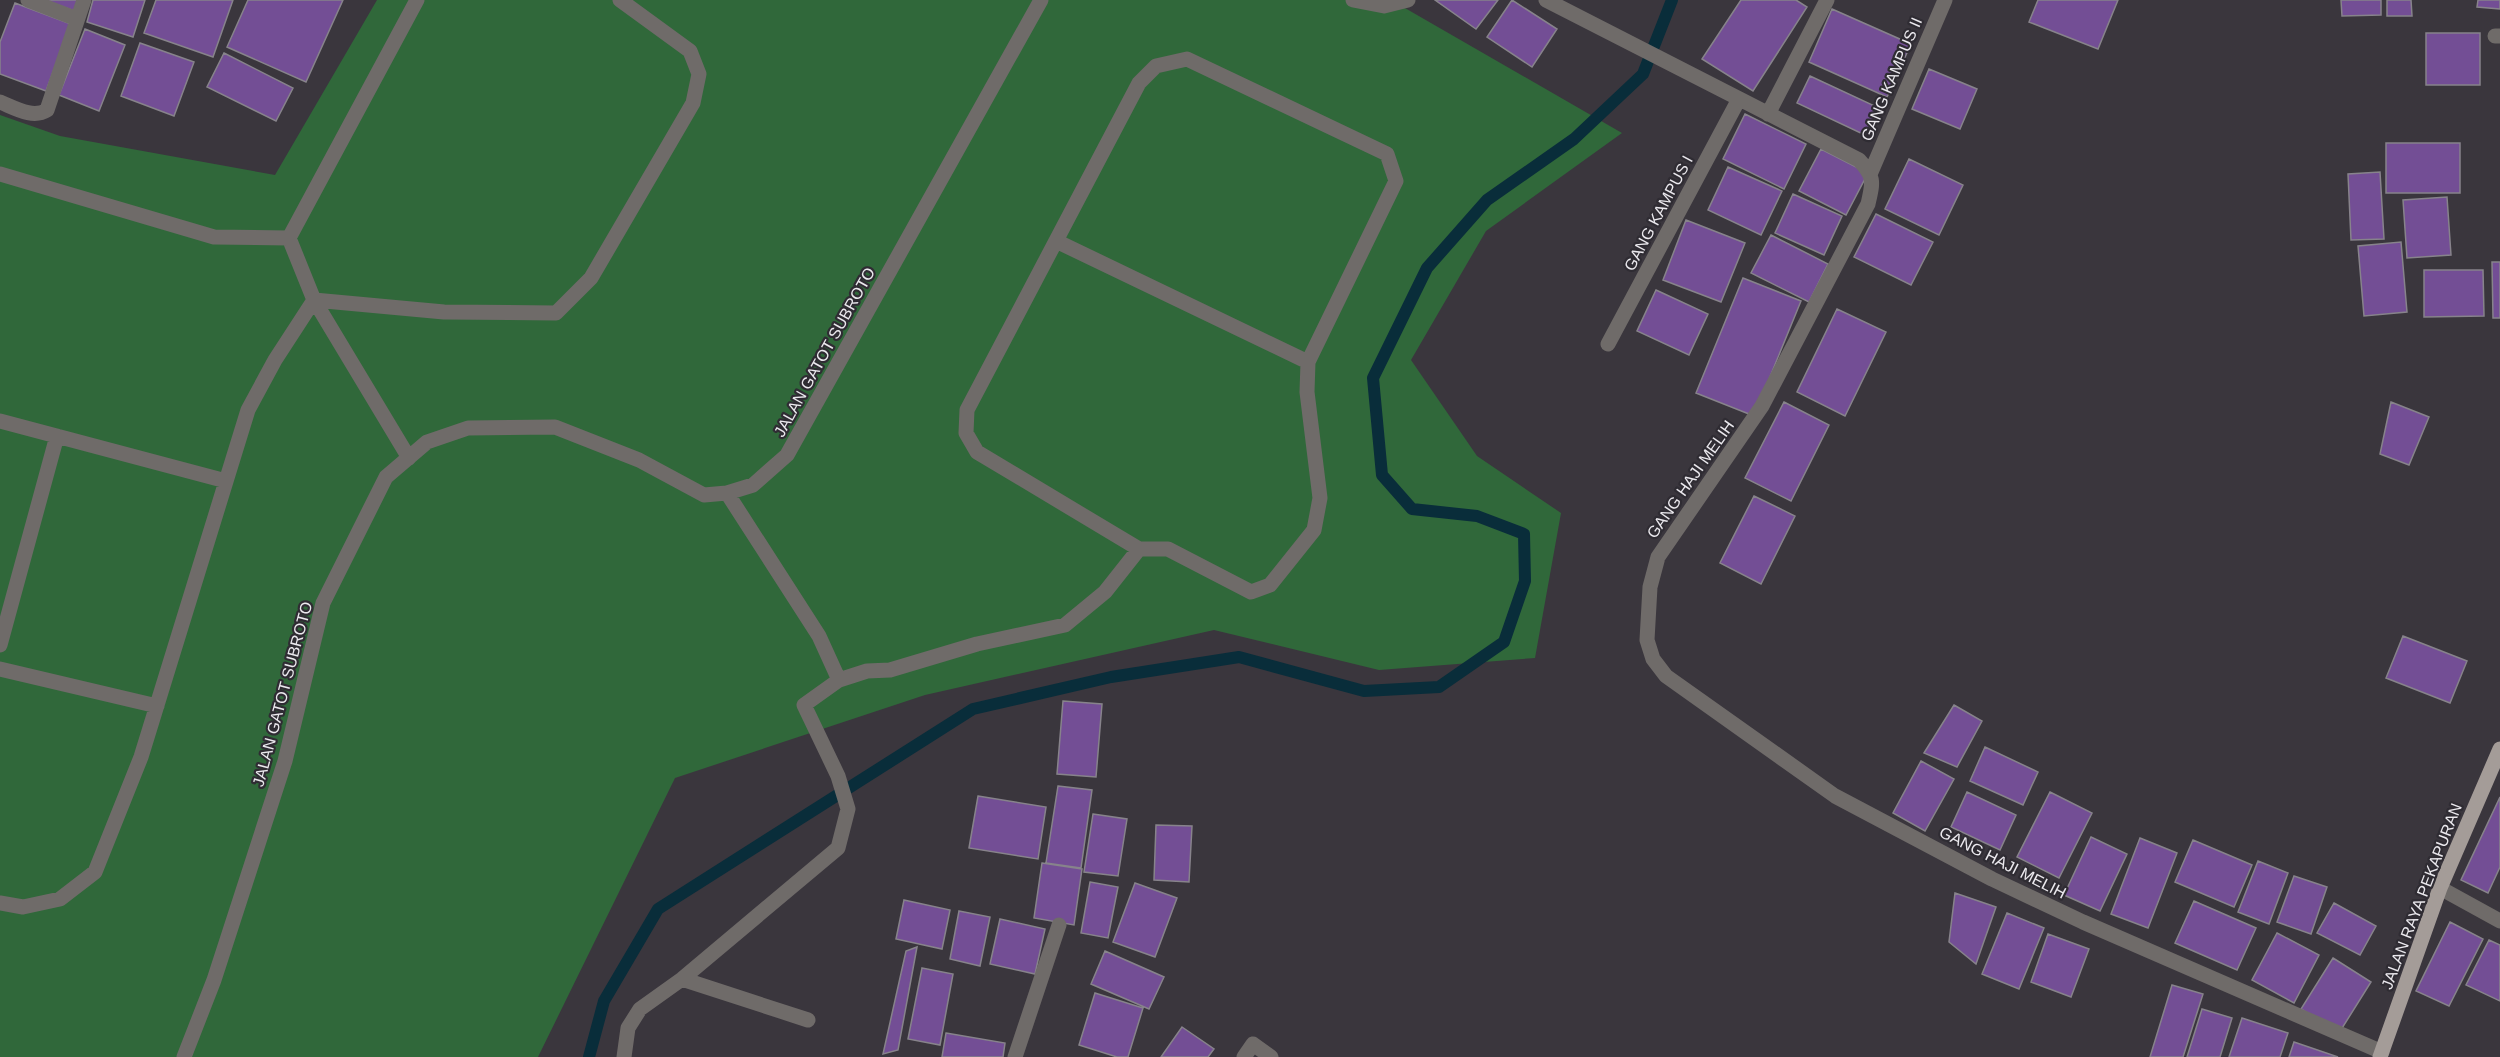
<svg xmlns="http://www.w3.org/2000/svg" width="2500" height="1057" font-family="Helvetica,sans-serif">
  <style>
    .green { fill: #30683a }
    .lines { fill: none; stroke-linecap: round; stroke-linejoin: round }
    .stream { stroke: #092d3a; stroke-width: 12 }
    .building { fill: #734e95; stroke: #87838b; stroke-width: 1.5 }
    .minor { stroke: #6f6b69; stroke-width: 15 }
    .major { stroke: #a49c98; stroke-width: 15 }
    .labels { text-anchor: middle; stroke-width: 4.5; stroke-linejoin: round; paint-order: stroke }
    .street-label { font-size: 16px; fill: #ebe9ee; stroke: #2f2c33 }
  </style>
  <rect width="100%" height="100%" fill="#3a363d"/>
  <!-- green -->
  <path class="green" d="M 377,0 L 1391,0 L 1622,133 L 1486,231 L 1411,360 L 1477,456 L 1561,513 L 1535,658 L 1379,670 L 1214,630 L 925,695 L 675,778 L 538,1057 L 0,1057 L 0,115 L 60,136 L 275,175 Z"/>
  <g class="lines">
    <!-- stream -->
    <path class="stream" d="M 589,1057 L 604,1001 L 658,909 L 973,709 L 1111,677 L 1239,657 L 1364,691 L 1439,687 L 1504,642 L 1525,581 L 1524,534 L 1477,516 L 1412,509 L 1382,475 L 1373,378 L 1427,268 L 1487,200 L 1574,139 L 1643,74 L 1672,0"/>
  </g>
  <!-- building -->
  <path class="building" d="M 44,0 L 82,0 L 77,12 Z
    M 93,0 L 145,0 L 133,37 L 87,22 Z
    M 156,0 L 233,0 L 213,57 L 144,33 Z
    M 248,0 L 343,0 L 306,82 L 227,47 Z
    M 1435,0 L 1498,0 L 1476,29 Z
    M 1512,0 L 1557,29 L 1532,67 L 1487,37 Z
    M 1741,0 L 1796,0 L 1807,7 L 1753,91 L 1702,59 Z
    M 2038,0 L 2118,0 L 2098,49 L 2029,22 Z
    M 2341,0 L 2381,0 L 2381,15 L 2342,16 Z
    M 2387,0 L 2411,0 L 2412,16 L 2387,16 Z
    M 2478,0 L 2500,0 L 2500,9 L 2477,7 Z
    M 15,3 L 71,24 L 46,91 L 0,74 L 0,42 Z
    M 1832,9 L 1911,44 L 1887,97 L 1809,62 Z
    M 85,29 L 125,45 L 99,111 L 59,95 Z
    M 2426,33 L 2480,33 L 2480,85 L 2426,85 Z
    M 140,43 L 194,62 L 174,116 L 121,96 Z
    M 224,53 L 293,88 L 276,121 L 207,87 Z
    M 1929,69 L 1977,89 L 1960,129 L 1912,109 Z
    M 1810,76 L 1879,108 L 1867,136 L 1797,103 Z
    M 1745,114 L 1806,144 L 1784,189 L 1723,159 Z
    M 2386,143 L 2460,143 L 2460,193 L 2386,193 Z
    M 1821,149 L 1868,173 L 1846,215 L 1799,191 Z
    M 1909,159 L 1963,185 L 1939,235 L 1885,209 Z
    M 1728,167 L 1782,191 L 1761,235 L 1708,210 Z
    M 2380,172 L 2384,239 L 2351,240 L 2348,174 Z
    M 1793,194 L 1842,216 L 1824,255 L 1775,233 Z
    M 2447,197 L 2451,255 L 2407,258 L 2403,200 Z
    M 1876,214 L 1933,242 L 1911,285 L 1854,257 Z
    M 1686,220 L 1745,243 L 1721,302 L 1663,280 Z
    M 1771,235 L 1828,264 L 1809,302 L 1751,273 Z
    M 2401,242 L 2407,312 L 2364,316 L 2358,246 Z
    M 2492,262 L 2500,262 L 2500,318 L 2493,318 Z
    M 2424,270 L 2483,270 L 2484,316 L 2424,317 Z
    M 1743,278 L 1801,301 L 1754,416 L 1696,393 Z
    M 1656,290 L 1708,314 L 1689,355 L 1637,331 Z
    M 1837,309 L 1886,332 L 1845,416 L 1797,392 Z
    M 1784,402 L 1829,425 L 1791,501 L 1745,478 Z
    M 2391,402 L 2429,417 L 2409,465 L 2380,454 Z
    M 1754,496 L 1795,516 L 1761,584 L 1720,563 Z
    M 2403,636 L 2467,661 L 2450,703 L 2386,678 Z
    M 1063,701 L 1102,704 L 1096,777 L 1057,774 Z
    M 1954,705 L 1982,721 L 1957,767 L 1924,753 Z
    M 1985,747 L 2038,772 L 2023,805 L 1970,781 Z
    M 1921,761 L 1954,779 L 1925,831 L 1893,813 Z
    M 1058,786 L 1092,790 L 1081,868 L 1046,863 Z
    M 1967,792 L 2016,815 L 2000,850 L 1951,827 Z
    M 2050,792 L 2092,813 L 2059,878 L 2017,857 Z
    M 978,796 L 1046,807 L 1038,859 L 969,848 Z
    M 2500,797 L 2500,867 L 2488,893 L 2461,880 Z
    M 1093,814 L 1127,819 L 1118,876 L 1084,872 Z
    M 1156,825 L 1192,826 L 1189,882 L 1154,880 Z
    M 2091,837 L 2127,854 L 2100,911 L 2064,895 Z
    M 2140,838 L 2177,853 L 2148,928 L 2111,914 Z
    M 2193,840 L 2252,865 L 2234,907 L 2175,882 Z
    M 2258,861 L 2288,873 L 2269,924 L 2238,912 Z
    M 1042,863 L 1082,869 L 1074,925 L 1034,918 Z
    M 2294,876 L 2327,887 L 2311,934 L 2277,922 Z
    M 1090,882 L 1118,887 L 1108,938 L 1081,933 Z
    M 1135,883 L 1177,898 L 1155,957 L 1113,942 Z
    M 1955,893 L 1996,907 L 1976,964 L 1949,942 Z
    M 904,900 L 950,910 L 942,949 L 896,939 Z
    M 2194,901 L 2256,928 L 2237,970 L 2175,943 Z
    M 2334,903 L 2376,926 L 2360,955 L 2317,933 Z
    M 959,911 L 990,917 L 980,966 L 950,959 Z
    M 2007,913 L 2044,928 L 2019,989 L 1982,974 Z
    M 1000,919 L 1045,929 L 1035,974 L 990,964 Z
    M 2450,922 L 2483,939 L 2449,1006 L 2416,991 Z
    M 2277,933 L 2319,955 L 2294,1003 L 2252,980 Z
    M 2048,934 L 2089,949 L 2071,997 L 2031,982 Z
    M 2489,940 L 2500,945 L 2500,1001 L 2466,985 Z
    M 917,947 L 898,1050 L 883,1054 L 906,951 Z
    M 1105,951 L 1164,977 L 1149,1009 L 1091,984 Z
    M 2333,958 L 2371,982 L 2339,1033 L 2301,1009 Z
    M 922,968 L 953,974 L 940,1045 L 908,1039 Z
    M 2172,985 L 2203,994 L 2183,1057 L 2150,1057 Z
    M 1095,993 L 1143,1008 L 1128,1057 L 1117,1057 L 1079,1045 Z
    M 2202,1009 L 2232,1018 L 2220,1057 L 2187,1057 Z
    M 2242,1018 L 2288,1033 L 2280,1057 L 2229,1057 Z
    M 1182,1027 L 1214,1049 L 1208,1057 L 1161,1057 Z
    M 946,1033 L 1005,1043 L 1003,1057 L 942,1057 Z
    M 2294,1042 L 2338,1057 L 2289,1057 Z"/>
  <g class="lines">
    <!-- minor -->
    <path class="minor" d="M 28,0 L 77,19
      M 1353,0 L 1384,6 L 1408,0
      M 1546,0 L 1859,160 C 1875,177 1873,182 1868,204 L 1762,406 L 1658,557 L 1650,587 L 1647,640 L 1653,659 L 1666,676 L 1835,796 L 1992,879 L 2083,922 L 2382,1052
      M 2495,36 L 2500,36
      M 0,102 C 15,108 33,119 47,110 L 84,0
      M 1768,114 L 1827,0
      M 1871,172 L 1945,0
      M 0,174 L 214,237 L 289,238 L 417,0
      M 289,238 L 314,300 L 409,458
      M 1056,241 L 1308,362
      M 314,300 L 444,312 L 556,313 L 591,278 L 693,103 L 699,74 L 690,51 L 620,0
      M 1608,344 L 1739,99
      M 0,421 L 226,481
      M 727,493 L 819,636 L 839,680
      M 0,645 L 57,436
      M 0,669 L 157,706
      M 2440,888 L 2500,921
      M 0,903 L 23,907 L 60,899 L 95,872 L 141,757 L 248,410 L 275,360 L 314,300
      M 682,979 L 808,1020
      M 184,1057 L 214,980 L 285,761 L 323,603 L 386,477 L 427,442 L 468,428 L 555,427 L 639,460 L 704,495 L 727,493 L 753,485 L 787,455 L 1041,0
      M 624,1057 L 628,1028 L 640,1009 L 682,979 L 838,848 L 848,809 L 838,776 L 804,705 L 839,680 L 867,671 L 890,670 L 977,644 L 1065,625 L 1105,592 L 1139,549 L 1168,549 L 1251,592 L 1270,585 L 1314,530 L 1320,498 L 1307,392 L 1308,362 L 1396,181 L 1387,154 L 1187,59 L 1156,66 L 1139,83 L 967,410 L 966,433 L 977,452 L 1139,549
      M 1015,1057 L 1059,925
      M 1244,1057 L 1253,1044 L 1271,1057"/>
    <!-- major -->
    <path class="major" d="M 2380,1057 L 2440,888 L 2500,749"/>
  </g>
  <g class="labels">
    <!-- street labels -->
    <g class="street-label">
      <text transform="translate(1891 79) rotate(-67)" y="6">GANG KAMPUS II</text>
      <text transform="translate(1658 213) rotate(-62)" y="6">GANG KAMPUS I</text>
      <text transform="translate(824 352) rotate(-61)" y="6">JALAN GATOT SUBROTO</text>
      <text transform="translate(1690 479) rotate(-55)" y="6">GANG HAJI MELIH</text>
      <text transform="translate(282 694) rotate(-75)" y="6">JALAN GATOT SUBROTO</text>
      <text transform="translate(2003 862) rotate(27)" y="6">GANG HAJI MELIH</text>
      <text transform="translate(2421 896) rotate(-69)" y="6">JALAN RAYA PEKAPURAN</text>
    </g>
  </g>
</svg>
